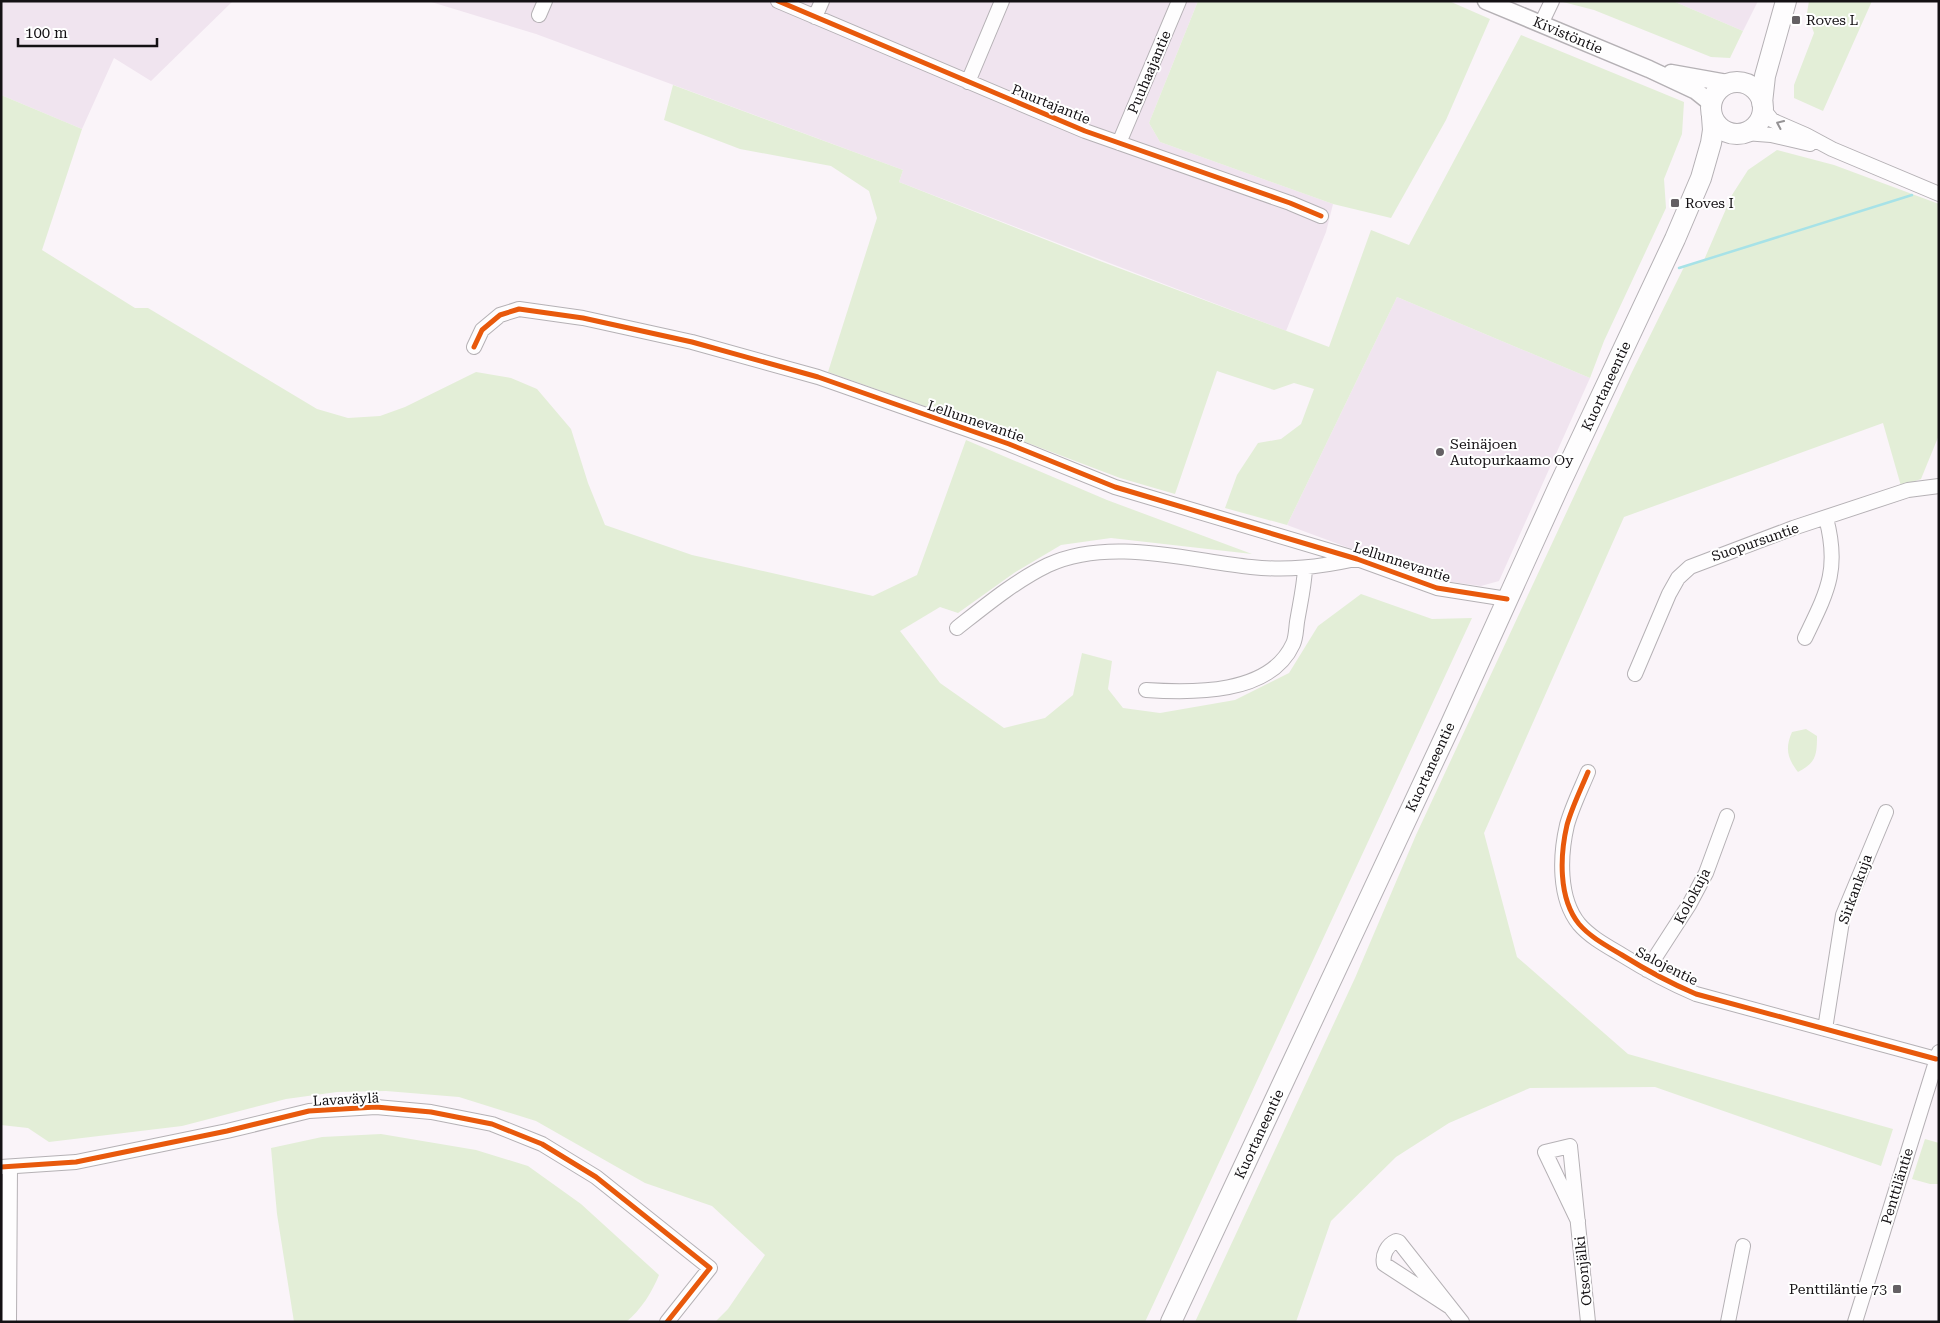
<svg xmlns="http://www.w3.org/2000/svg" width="1940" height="1323" font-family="'Roboto Serif',serif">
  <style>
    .built { fill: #f0e4ef }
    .green { fill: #e3eed7 }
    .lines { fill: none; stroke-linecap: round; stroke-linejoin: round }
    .stream { stroke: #a7e2e7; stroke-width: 2.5 }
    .minor-casing { stroke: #b5b1b5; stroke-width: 16 }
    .major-casing { stroke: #b5b1b5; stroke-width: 19 }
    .highway-casing { stroke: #b5b1b5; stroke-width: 22 }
    .minor { stroke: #fefdfe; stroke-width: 14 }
    .major { stroke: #fefdfe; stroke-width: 16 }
    .highway { stroke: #fefdfe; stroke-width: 20 }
    .cycleway-casing { stroke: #fff; stroke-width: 8 }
    .cycleway { stroke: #e8590c; stroke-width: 5 }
    .oneway { stroke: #959395 }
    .poi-dot { fill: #646064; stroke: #fff; stroke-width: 2 }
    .labels { text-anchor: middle; stroke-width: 4; stroke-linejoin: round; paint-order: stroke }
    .poi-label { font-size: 14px; fill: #141114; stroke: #fff; text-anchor: start }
    .street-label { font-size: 14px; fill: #141114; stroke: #fff }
  </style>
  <rect width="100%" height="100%" fill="#faf4f9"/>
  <!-- built -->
  <path class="built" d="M 1,1 L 233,1 L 151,81 L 114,58 L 82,129 L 1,95 Z
    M 428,1 L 1198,1 L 1149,123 L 1160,142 L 1333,204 L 1326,232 L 1286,331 L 899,182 L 903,170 L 536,34 Z
    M 1673,1 L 1758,1 L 1743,31 Z
    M 1397,297 L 1590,378 L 1499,581 L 1481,586 L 1445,581 L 1387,562 L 1287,525 Z"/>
  <!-- green -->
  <path class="green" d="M 1198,1 L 1449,1 L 1490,19 L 1446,120 L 1391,218 L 1333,204 L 1160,142 L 1149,123 Z
    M 1559,1 L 1673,1 L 1743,31 L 1730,58 L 1711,57 L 1594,10 Z
    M 1809,1 L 1872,1 L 1823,111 L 1794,98 L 1794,85 L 1814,33 L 1807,13 Z
    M 1521,35 L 1684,102 L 1682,134 L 1664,179 L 1666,208 L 1604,341 L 1590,378 L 1397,297 L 1287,525 L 1225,508 L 1237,475 L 1258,443 L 1281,439 L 1301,424 L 1314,389 L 1294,383 L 1274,390 L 1217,371 L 1175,494 L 1120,478 L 1012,437 L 828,372 L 877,218 L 869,191 L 831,166 L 740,149 L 664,120 L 673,85 L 903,170 L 899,182 L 1100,261 L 1329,347 L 1371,230 L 1409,245 Z
    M 1,95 L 82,129 L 42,250 L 135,308 L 148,308 L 317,409 L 348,418 L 380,416 L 405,407 L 476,372 L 511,378 L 537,389 L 571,429 L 588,483 L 605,525 L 692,555 L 873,596 L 917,575 L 966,440 L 1107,500 L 1252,554 L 1111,538 L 1061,545 L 1014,573 L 958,613 L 940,607 L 900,631 L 940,683 L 1004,728 L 1045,718 L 1073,695 L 1082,653 L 1112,661 L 1108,689 L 1123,708 L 1160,713 L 1235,700 L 1289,673 L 1318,626 L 1361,594 L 1432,619 L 1472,618 L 1145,1322 L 715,1322 L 728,1309 L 765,1255 L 712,1206 L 645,1183 L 536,1121 L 459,1097 L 386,1091 L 337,1092 L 286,1099 L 182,1126 L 49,1142 L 28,1128 L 1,1125 Z
    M 1777,150 L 1834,165 L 1939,204 L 1939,435 L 1921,479 L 1901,486 L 1883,423 L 1624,517 L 1484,833 L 1517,957 L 1628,1054 L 1893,1129 L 1881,1166 L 1655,1087 L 1530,1088 L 1449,1123 L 1396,1157 L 1331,1221 L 1296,1322 L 1195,1322 L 1355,978 L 1416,835 L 1631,374 L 1684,267 L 1704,260 L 1732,195 L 1748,170 Z
    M 1806,729 L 1817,736 C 1817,755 1816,763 1798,772 C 1787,758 1785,748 1792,732 Z
    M 381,1134 L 476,1150 L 528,1166 L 581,1204 L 659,1275 C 652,1292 641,1310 626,1322 L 294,1322 L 277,1214 L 271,1148 L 322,1137 Z
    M 1925,1139 L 1939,1143 L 1939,1184 L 1930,1184 L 1912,1179 Z"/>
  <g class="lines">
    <!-- stream -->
    <path class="stream" d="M 1679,268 L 1912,195"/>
    <defs>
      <path id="minor" d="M 778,1 L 1085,131 L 1290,203 L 1321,216
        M 539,15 L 545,1
        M 815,17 L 822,1
        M 1541,24 L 1552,1
        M 968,82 L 1002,1
        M 1763,109 L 1772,120 L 1776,122 L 1806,135 L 1832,149 L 1939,194
        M 1745,133 L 1771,135 L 1810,144
        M 1119,143 L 1179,1
        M 474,347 L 482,330 L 500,315 L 519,309 L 583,318 L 692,342 L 818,377 L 1009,444 L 1115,487 L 1357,559 L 1437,588 L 1507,599
        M 957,628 C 985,606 1015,581 1048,565 C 1109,537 1186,560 1251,567 C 1289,571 1318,567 1356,559
        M 1805,638 C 1827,592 1840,570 1826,518
        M 1635,674 L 1669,594 L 1678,578 L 1690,567 L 1793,528 L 1908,490 L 1939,486
        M 1146,690 C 1192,693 1270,695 1293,644 C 1296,638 1296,629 1297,622 C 1300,604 1304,587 1305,569
        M 1588,772 C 1581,789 1572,807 1567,825 C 1560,855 1558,898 1579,924 C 1590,937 1607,946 1622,955 C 1646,970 1670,983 1696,994 L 1936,1059
        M 1647,970 L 1689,905 L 1706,873 L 1727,816
        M 1825,1029 L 1843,915 L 1886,812
        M 1,1167 L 76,1162 L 227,1131 L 309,1111 L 376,1107 L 431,1112 L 492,1124 L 542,1144 L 596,1177 L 710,1268 L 667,1322
        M 1578,1221 L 1545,1152 L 1570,1146 L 1588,1322
        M 1450,1307 L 1384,1264 C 1382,1255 1387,1245 1396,1241 L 1399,1242 L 1462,1322
        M 9,1322 L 10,1167
        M 1728,1322 L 1743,1246
        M 1855,1322 L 1939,1052"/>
      <path id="major" d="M 1486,1 L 1649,69 L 1696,91 L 1711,103
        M 1671,73 L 1727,83"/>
      <path id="highway" d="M1711 108a26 26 0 1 1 52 0a26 26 0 1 1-52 0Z
        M 1762,103 L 1765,76 L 1786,1
        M 1171,1322 L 1450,726 L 1558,488 L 1675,239 L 1701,178 L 1711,143 L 1713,130 L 1712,117"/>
    </defs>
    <!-- minor casing -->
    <use href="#minor" class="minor-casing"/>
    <!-- major casing -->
    <use href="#major" class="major-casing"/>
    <!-- highway casing -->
    <use href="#highway" class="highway-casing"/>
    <!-- minor -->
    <use href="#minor" class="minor"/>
    <!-- major -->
    <use href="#major" class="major"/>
    <!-- highway -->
    <use href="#highway" class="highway"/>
    <defs>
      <path id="cycleway" d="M 778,1 L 1085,131 L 1290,203 L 1321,216
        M 474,347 L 482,330 L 500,315 L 519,309 L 583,318 L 692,342 L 818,377 L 1009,444 L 1115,487 L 1357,559 L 1437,588 L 1507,599
        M 1588,772 C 1581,789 1572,807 1567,825 C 1560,855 1558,898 1579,924 C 1590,937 1607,946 1622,955 C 1646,970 1670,983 1696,994 L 1936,1059
        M 1,1167 L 76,1162 L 227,1131 L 309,1111 L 376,1107 L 431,1112 L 492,1124 L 542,1144 L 596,1177 L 710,1268 L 667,1322"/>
    </defs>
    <!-- cycleway casing -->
    <use href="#cycleway" class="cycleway-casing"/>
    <!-- cycleway -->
    <use href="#cycleway" class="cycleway"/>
  </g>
  <!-- one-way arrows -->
  <defs><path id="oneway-chevron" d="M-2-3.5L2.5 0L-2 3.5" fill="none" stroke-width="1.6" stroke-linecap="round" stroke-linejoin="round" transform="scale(1.25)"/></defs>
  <use class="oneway" href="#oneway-chevron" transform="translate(1780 124) rotate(-156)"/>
  <!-- markers -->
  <g class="poi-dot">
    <rect x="1791" y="15" width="10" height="10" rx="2.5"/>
    <rect x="1670" y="198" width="10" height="10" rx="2.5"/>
    <circle cx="1440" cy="452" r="5"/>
    <rect x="1892" y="1284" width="10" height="10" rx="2.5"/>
  </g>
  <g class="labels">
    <!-- poi labels -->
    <g class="poi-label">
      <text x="1806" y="25">Roves L</text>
      <text x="1685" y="208">Roves I</text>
      <text x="1450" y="449">Seinäjoen<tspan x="1450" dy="16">Autopurkaamo Oy</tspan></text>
      <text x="1887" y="1294" text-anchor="end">Penttiläntie 73</text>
    </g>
    <!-- street labels -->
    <g class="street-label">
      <text transform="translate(1568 35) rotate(23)" y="5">Kivistöntie</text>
      <text transform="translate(1149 72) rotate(-67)" y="5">Puuhaajantie</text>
      <text transform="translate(1051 104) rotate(22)" y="5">Puurtajantie</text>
      <text transform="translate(1606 386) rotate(-65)" y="5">Kuortaneentie</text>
      <text transform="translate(976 421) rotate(19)" y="5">Lellunnevantie</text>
      <text transform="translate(1755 542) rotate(-19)" y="5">Suopursuntie</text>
      <text transform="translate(1402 562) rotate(18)" y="5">Lellunnevantie</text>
      <text transform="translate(1430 767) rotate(-65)" y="5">Kuortaneentie</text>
      <text transform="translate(1855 889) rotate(-70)" y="5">Sirkankuja</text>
      <text transform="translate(1692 896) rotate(-62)" y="5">Kolokuja</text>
      <text transform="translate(1667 966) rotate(27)" y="5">Salojentie</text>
      <text transform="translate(346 1099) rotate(-3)" y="5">Lavaväylä</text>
      <text transform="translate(1259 1134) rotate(-65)" y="5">Kuortaneentie</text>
      <text transform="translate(1897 1186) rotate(-73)" y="5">Penttiläntie</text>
      <text transform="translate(1583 1271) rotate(-96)" y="5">Otsonjälki</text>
    </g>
  </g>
  <!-- border -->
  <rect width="1940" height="1323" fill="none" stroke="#141114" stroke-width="5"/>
  <!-- scale -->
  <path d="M18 38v8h139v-8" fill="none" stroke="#141114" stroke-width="2.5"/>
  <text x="25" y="38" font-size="15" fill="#141114" stroke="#ffffff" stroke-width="4" paint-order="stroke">100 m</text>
</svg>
